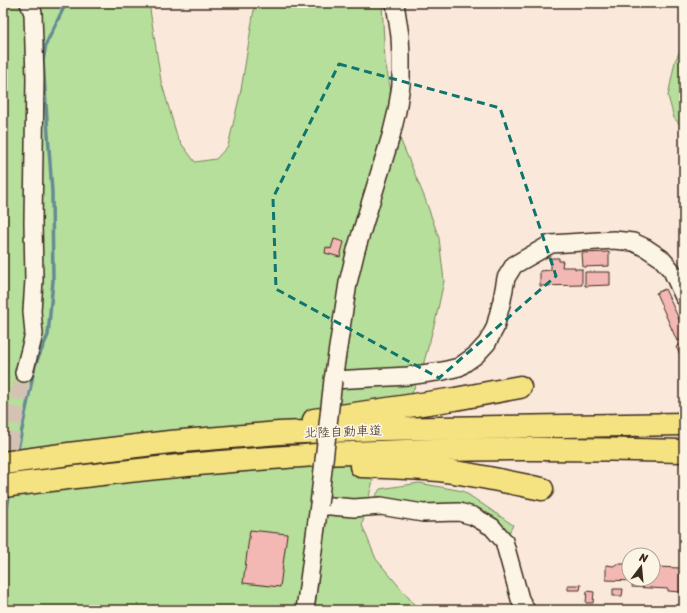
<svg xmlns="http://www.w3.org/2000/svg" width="687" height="613" font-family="Sriracha,'Klee One',sans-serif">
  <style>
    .green { fill: #b6df9b; stroke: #78845c }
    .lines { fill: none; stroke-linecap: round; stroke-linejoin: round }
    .stream { stroke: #658b92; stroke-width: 3.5 }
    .building { fill: #f4b8b4; stroke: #3b2a1e }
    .minor-tunnel { stroke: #d4c3b5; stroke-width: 17; stroke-dasharray: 17 8; stroke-linecap: butt }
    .minor-casing { stroke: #3b2a1e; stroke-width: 20 }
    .highway-casing { stroke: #3b2a1e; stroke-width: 25 }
    .minor { stroke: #fcf5e5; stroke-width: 17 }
    .highway { stroke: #f5e382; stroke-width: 22 }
    .minor-bridge-casing { stroke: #3b2a1e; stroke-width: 20; stroke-linecap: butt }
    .minor-bridge { stroke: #fcf5e5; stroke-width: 17 }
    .marked { fill: none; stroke: #0f766e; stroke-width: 3; stroke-dasharray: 8 5; stroke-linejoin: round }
    .labels { text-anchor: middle; stroke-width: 3.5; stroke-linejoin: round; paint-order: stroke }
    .street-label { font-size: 13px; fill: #3b2a1e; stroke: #fcf5e5 }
  </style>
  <rect width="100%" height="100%" fill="#fae9db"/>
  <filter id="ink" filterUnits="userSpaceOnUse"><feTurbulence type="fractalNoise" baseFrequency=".025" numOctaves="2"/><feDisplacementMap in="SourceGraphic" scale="8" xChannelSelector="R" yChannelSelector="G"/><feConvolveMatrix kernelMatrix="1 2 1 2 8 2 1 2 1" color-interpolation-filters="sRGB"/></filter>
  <g filter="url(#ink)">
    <!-- green -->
    <path class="green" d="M 3,3 L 149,3 L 161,81 L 178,139 L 195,162 L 216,159 L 228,146 L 241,90 L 255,3 L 382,3 L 385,61 L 401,141 L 424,196 L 439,238 L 444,281 L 436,318 L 421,373 L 393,434 L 378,460 L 362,525 L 376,559 L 419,610 L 3,610 Z
      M 684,43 L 684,129 L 674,118 L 668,96 L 675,61 Z
      M 419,483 L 463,491 L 513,525 L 509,533 L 482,514 L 383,501 L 375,497 L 380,489 Z"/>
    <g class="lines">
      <!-- stream -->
      <path class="stream" d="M 17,454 L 35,365 L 48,335 L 53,281 L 52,192 L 43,61 L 46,44 L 66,3
        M 3,526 L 10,492"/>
    </g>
    <!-- building -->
    <path class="building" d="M 334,239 L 344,242 L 340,257 L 325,253 L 326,247 L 331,249 Z
      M 609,252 L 609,266 L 583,267 L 582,253 Z
      M 551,258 L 559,258 L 559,261 L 563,261 L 562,267 L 575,267 L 575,269 L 582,269 L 582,285 L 540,286 L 540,271 L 551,270 Z
      M 585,272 L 610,272 L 610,285 L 585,286 Z
      M 665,289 L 684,330 L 684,339 L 677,341 L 656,293 Z
      M 684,343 L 684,360 L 683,360 L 676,347 Z
      M 250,530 L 287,534 L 280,587 L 243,583 Z
      M 653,562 L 657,562 L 656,567 L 680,568 L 680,592 L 668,591 L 668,589 L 632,587 L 633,581 L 606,580 L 606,565 L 614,566 L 616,564 L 629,564 L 629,579 L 653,579 Z
      M 568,585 L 581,585 L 580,590 L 568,590 Z
      M 613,589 L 623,589 L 622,596 L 613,596 Z
      M 587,591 L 594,592 L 593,603 L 586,603 Z"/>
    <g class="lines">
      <!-- minor-tunnel -->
      <path class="minor-tunnel" d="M 3,473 L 24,373"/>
      <defs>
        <path id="minor" d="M 395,3 L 400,36 L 401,57 L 401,85 L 397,111 L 391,136 L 356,250 L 348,283 L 333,380 L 408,376 L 443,371 L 459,367 L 476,355 L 487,343 L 495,328 L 502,300 L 506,278 L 514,265 L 551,244 L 614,240 L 633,242 L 646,248 L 661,258 L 672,271 L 684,297
          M 24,373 L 34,334 L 32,311 L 34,280 L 33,222 L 35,78 L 33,13 L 29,3
          M 305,610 L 319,505 L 354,508 L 381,506 L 423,513 L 459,512 L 473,516 L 492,527 L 504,541 L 520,599 L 526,610"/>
        <path id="highway" d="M 314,420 L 455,399 L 520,387
          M 3,463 L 69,454 L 170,442 L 279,433 L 381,429 L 684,424
          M 361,466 C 387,467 413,468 439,470 C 473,474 508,482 542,489
          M 3,486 C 97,474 191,463 286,457 C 308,456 330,453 351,453 C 462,448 573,448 684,451"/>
      </defs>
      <!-- minor casing -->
      <use href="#minor" class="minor-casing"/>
      <!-- highway casing -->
      <use href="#highway" class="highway-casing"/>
      <!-- minor -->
      <use href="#minor" class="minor"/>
      <!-- highway -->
      <use href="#highway" class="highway"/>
      <defs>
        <path id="minor-bridge" d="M 319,505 L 333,380"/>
      </defs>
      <!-- minor-bridge casing -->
      <use href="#minor-bridge" class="minor-bridge-casing"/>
      <!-- minor-bridge -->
      <use href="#minor-bridge" class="minor-bridge"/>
    </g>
  </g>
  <!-- marked area -->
  <path class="marked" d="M 339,64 L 500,108 L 556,276 L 439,378 L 276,289 L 273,198 Z"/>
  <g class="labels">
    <!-- street labels -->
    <g class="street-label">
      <text transform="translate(343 431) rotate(-2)" y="5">北陸自動車道</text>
    </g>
  </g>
  <!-- margin -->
  <rect width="687" height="613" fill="none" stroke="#fcf5e5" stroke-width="16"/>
  <rect x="8" y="8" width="671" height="597" fill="none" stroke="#3b2a1e" stroke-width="1.5" filter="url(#ink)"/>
  <!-- north arrow -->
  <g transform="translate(641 567) rotate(16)"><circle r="19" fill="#fcf5e5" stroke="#afa495"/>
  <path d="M0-3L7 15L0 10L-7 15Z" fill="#3b2a1e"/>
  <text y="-6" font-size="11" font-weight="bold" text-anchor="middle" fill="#3b2a1e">N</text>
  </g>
</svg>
